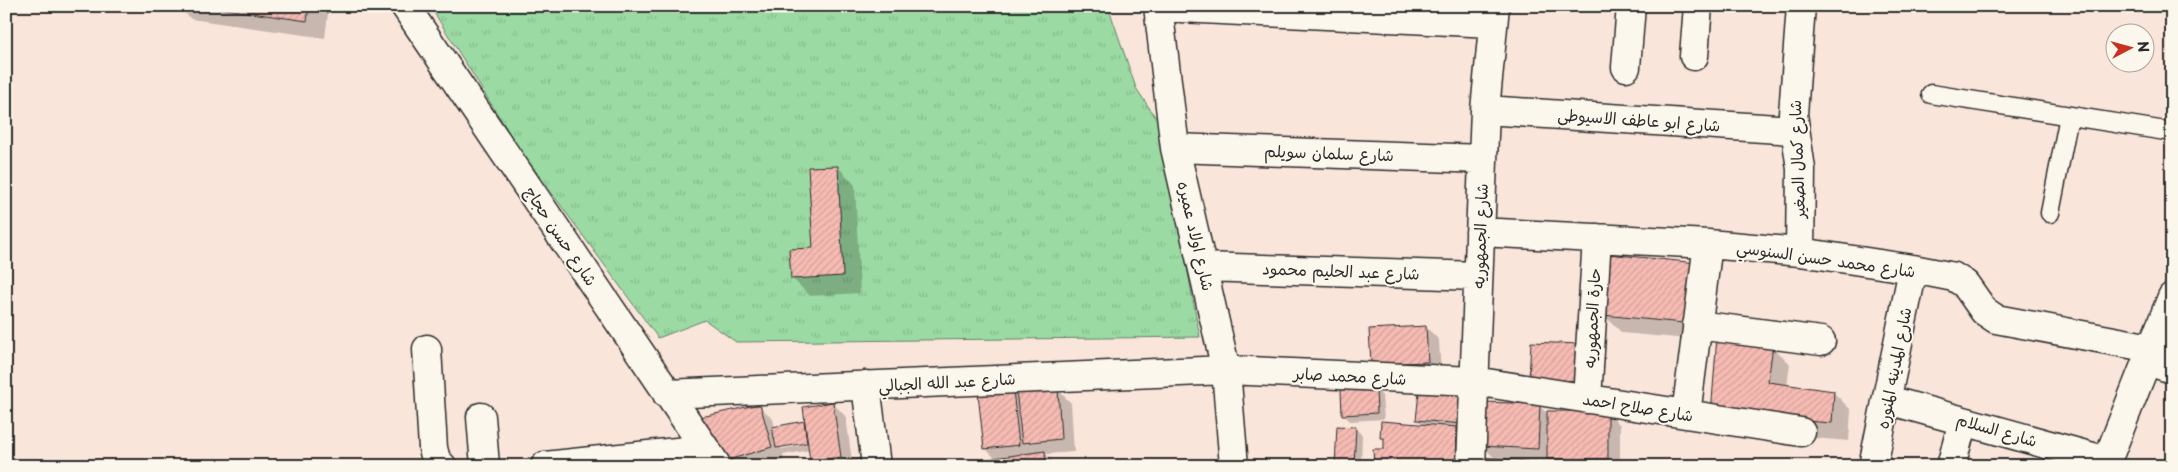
<svg xmlns="http://www.w3.org/2000/svg" width="2178" height="472" font-family="'Playpen Sans','Playpen Sans Arabic',sans-serif">
  <style>
    .grass { fill: url(#grass-tufts); stroke: #638267 }
    .shadow { fill: #0003; fill-rule: evenodd }
    .building { fill: url(#building-hatch); stroke: #2b2b2b }
    .lines { fill: none; stroke-linecap: round; stroke-linejoin: round }
    .service-casing { stroke: #2b2b2b; stroke-width: 21 }
    .minor-casing { stroke: #2b2b2b; stroke-width: 31 }
    .service { stroke: #fbf7ec; stroke-width: 18 }
    .minor { stroke: #fbf7ec; stroke-width: 28 }
    .labels { text-anchor: middle; stroke-width: 4; stroke-linejoin: round; paint-order: stroke }
    .street-label { font-size: 16px; fill: #2b2b2b; stroke: #fbf7ec }
  </style>
  <defs>
    <pattern id="grass-tufts" width="24" height="20" patternUnits="userSpaceOnUse" patternTransform="scale(1.25)"><rect width="24" height="20" fill="#9bdaa3"/><path d="M3 7l-1-3M5 7V3M7 7l1-3M15 17l-1-3M17 17v-4M19 17l1-3" fill="none" stroke="#86bb8c"/></pattern>
    <pattern id="building-hatch" width="6" height="6" patternUnits="userSpaceOnUse" patternTransform="scale(1.25)"><rect width="6" height="6" fill="#f6bbb3"/><path d="M-1 1l2-2M0 6l6-6M5 7l2-2" fill="none" stroke="#d3a19a"/></pattern>
  </defs>
  <rect width="100%" height="100%" fill="#fae5db"/>
  <filter id="ink" filterUnits="userSpaceOnUse"><feTurbulence type="fractalNoise" baseFrequency=".02" numOctaves="2"/><feDisplacementMap in="SourceGraphic" scale="10" xChannelSelector="R" yChannelSelector="G"/><feConvolveMatrix kernelMatrix="1 2 1 2 8 2 1 2 1" color-interpolation-filters="sRGB"/></filter>
  <g filter="url(#ink)">
    <!-- grass -->
    <path class="grass" d="M 430,6 L 1108,6 L 1136,88 L 1160,124 L 1200,337 L 736,342 L 705,320 L 658,338 L 518,147 Z"/>
    <!-- shadow -->
    <path class="shadow" d="M 178,6 L 329,6 L 325,38 L 191,19 Z
      M 1402,6 L 1474,6 L 1474,27 Z
      M 838,167 L 855,185 L 860,293 L 810,296 L 792,278 L 814,249 Z
      M 1715,282 L 1710,341 L 1622,333 L 1604,315 Z
      M 1426,327 L 1439,340 L 1441,374 L 1372,364 Z
      M 1532,344 L 1591,393 L 1544,392 Z
      M 1772,346 L 1790,364 L 1787,386 L 1833,392 L 1851,410 L 1849,441 L 1730,431 Z
      M 1465,386 L 1474,466 L 1375,466 L 1385,451 L 1385,441 L 1381,437 L 1424,426 L 1418,419 Z
      M 1376,389 L 1382,396 L 1384,419 L 1350,421 L 1343,414 Z
      M 1058,390 L 1071,403 L 1074,452 L 1046,454 L 1057,466 L 981,466 L 996,459 L 985,448 L 1013,392 L 1018,397 Z
      M 833,403 L 846,417 L 852,461 L 882,466 L 816,466 L 812,461 L 810,450 L 783,455 L 784,460 L 765,466 L 736,466 L 729,459 L 759,406 L 773,419 L 775,428 L 803,423 L 807,426 ZM 813,441 L 814,443 L 781,449 L 781,446 Z
      M 1539,406 L 1548,414 L 1607,412 L 1620,425 L 1620,466 L 1543,466 L 1543,461 L 1534,461 L 1539,466 L 1483,466 L 1496,459 L 1482,446 Z
      M 1355,428 L 1362,435 L 1361,466 L 1337,466 Z
      M 697,460 L 703,466 L 651,466 Z"/>
    <!-- building -->
    <path class="building" d="M 204,6 L 309,6 L 307,21 Z
      M 838,166 L 843,276 L 791,279 L 789,249 L 813,248 L 808,167 Z
      M 1608,254 L 1698,263 L 1693,324 L 1603,315 Z
      M 1426,326 L 1428,362 L 1371,364 L 1369,329 Z
      M 1717,336 L 1773,345 L 1768,382 L 1834,391 L 1832,423 L 1711,414 Z
      M 1531,342 L 1579,344 L 1578,381 L 1529,379 Z
      M 1420,383 L 1466,385 L 1463,424 L 1416,420 Z
      M 1376,388 L 1377,413 L 1342,415 L 1341,390 Z
      M 1058,389 L 1061,439 L 1022,443 L 1016,390 Z
      M 1013,390 L 1019,445 L 984,449 L 978,394 Z
      M 833,402 L 841,457 L 810,461 L 803,407 Z
      M 1483,402 L 1540,404 L 1538,449 L 1481,446 Z
      M 760,404 L 772,447 L 728,460 L 701,417 Z
      M 1547,411 L 1608,411 L 1608,459 L 1547,459 Z
      M 804,421 L 807,443 L 776,448 L 772,427 Z
      M 1381,421 L 1457,427 L 1456,466 L 1374,466 L 1373,449 L 1384,449 L 1384,438 L 1380,438 Z
      M 1337,426 L 1356,427 L 1354,466 L 1335,466 Z
      M 1045,451 L 1046,466 L 980,466 L 980,460 Z
      M 873,456 L 875,466 L 825,466 Z
      M 1482,457 L 1537,462 L 1537,466 L 1482,466 Z
      M 1541,462 L 1608,466 L 1541,466 Z"/>
    <g class="lines">
      <defs>
        <path id="service" d="M 1931,94 L 2172,132
          M 2050,213 L 2069,116"/>
        <path id="minor" d="M 405,6 L 717,466
          M 1158,6 L 1175,148 L 1226,370 L 1234,466
          M 1159,7 L 1492,23
          M 1694,56 L 1698,6
          M 1626,67 L 1631,6
          M 1485,110 L 1793,130
          M 1175,148 L 1483,159
          M 1480,232 L 1708,244 L 1800,252 L 1913,269 L 1954,277 L 1965,284 L 1984,311 L 1996,319 L 2151,348
          M 1800,252 L 1801,169 L 1793,114 L 1801,6
          M 1204,267 L 1478,276
          M 1697,325 L 1821,341
          M 427,349 L 433,448 L 436,460 L 442,466
          M 2147,361 L 2172,369
          M 866,385 L 876,466
          M 667,394 L 1226,370 L 1474,381 L 1801,432
          M 1587,399 L 1597,238
          M 1888,400 L 2107,461
          M 1686,414 L 1708,244
          M 481,417 L 485,466
          M 545,466 L 705,449
          M 1471,466 L 1485,110 L 1495,6
          M 1873,466 L 1913,269
          M 1951,466 L 1963,421
          M 2105,466 L 2172,297"/>
      </defs>
      <!-- service casing -->
      <use href="#service" class="service-casing"/>
      <!-- minor casing -->
      <use href="#minor" class="minor-casing"/>
      <!-- service -->
      <use href="#service" class="service"/>
      <!-- minor -->
      <use href="#minor" class="minor"/>
    </g>
  </g>
  <g class="labels">
    <!-- street labels -->
    <g class="street-label">
      <text transform="translate(1639 120) rotate(4)" y="6">شارع ابو عاطف الاسيوطى</text>
      <text transform="translate(1329 153) rotate(2)" y="6">شارع سلمان سويلم</text>
      <text transform="translate(1797 159) rotate(-92)" y="6">شارع كمال الصغير</text>
      <text transform="translate(561 236) rotate(56)" y="6">شارع حسن حجاج</text>
      <text transform="translate(1196 236) rotate(77)" y="6">شارع اولاد عميره</text>
      <text transform="translate(1480 236) rotate(-88)" y="6">شارع الجمهوريه</text>
      <text transform="translate(1826 259) rotate(8)" y="6">شارع محمد حسن السنوسي</text>
      <text transform="translate(1341 271) rotate(2)" y="6">شارع عبد الحليم محمود</text>
      <text transform="translate(1592 318) rotate(-87)" y="6">حارة الجمهوريه</text>
      <text transform="translate(1894 368) rotate(-79)" y="6">شارع المدينه المنوره</text>
      <text transform="translate(1350 376) rotate(3)" y="6">شارع محمد صابر</text>
      <text transform="translate(947 382) rotate(-3)" y="6">شارع عبد الله الجبالي</text>
      <text transform="translate(1638 407) rotate(9)" y="6">شارع صلاح احمد</text>
      <text transform="translate(1997 430) rotate(16)" y="6">شارع السلام</text>
    </g>
  </g>
  <!-- margin -->
  <rect width="2178" height="472" fill="none" stroke="#fbf7ec" stroke-width="25"/>
  <rect x="12" y="12" width="2153" height="447" fill="none" stroke="#2b2b2b" stroke-width="2" filter="url(#ink)"/>
  <!-- north arrow -->
  <g transform="translate(2130 48) rotate(84)"><circle r="24" fill="#fbf7ec" stroke="#a8a59f"/>
  <path d="M0-4L9 19L0 12L-9 19Z" fill="#c8321e"/>
  <text y="-8" font-size="14" font-weight="bold" text-anchor="middle" fill="#2b2b2b">N</text>
  </g>
</svg>
